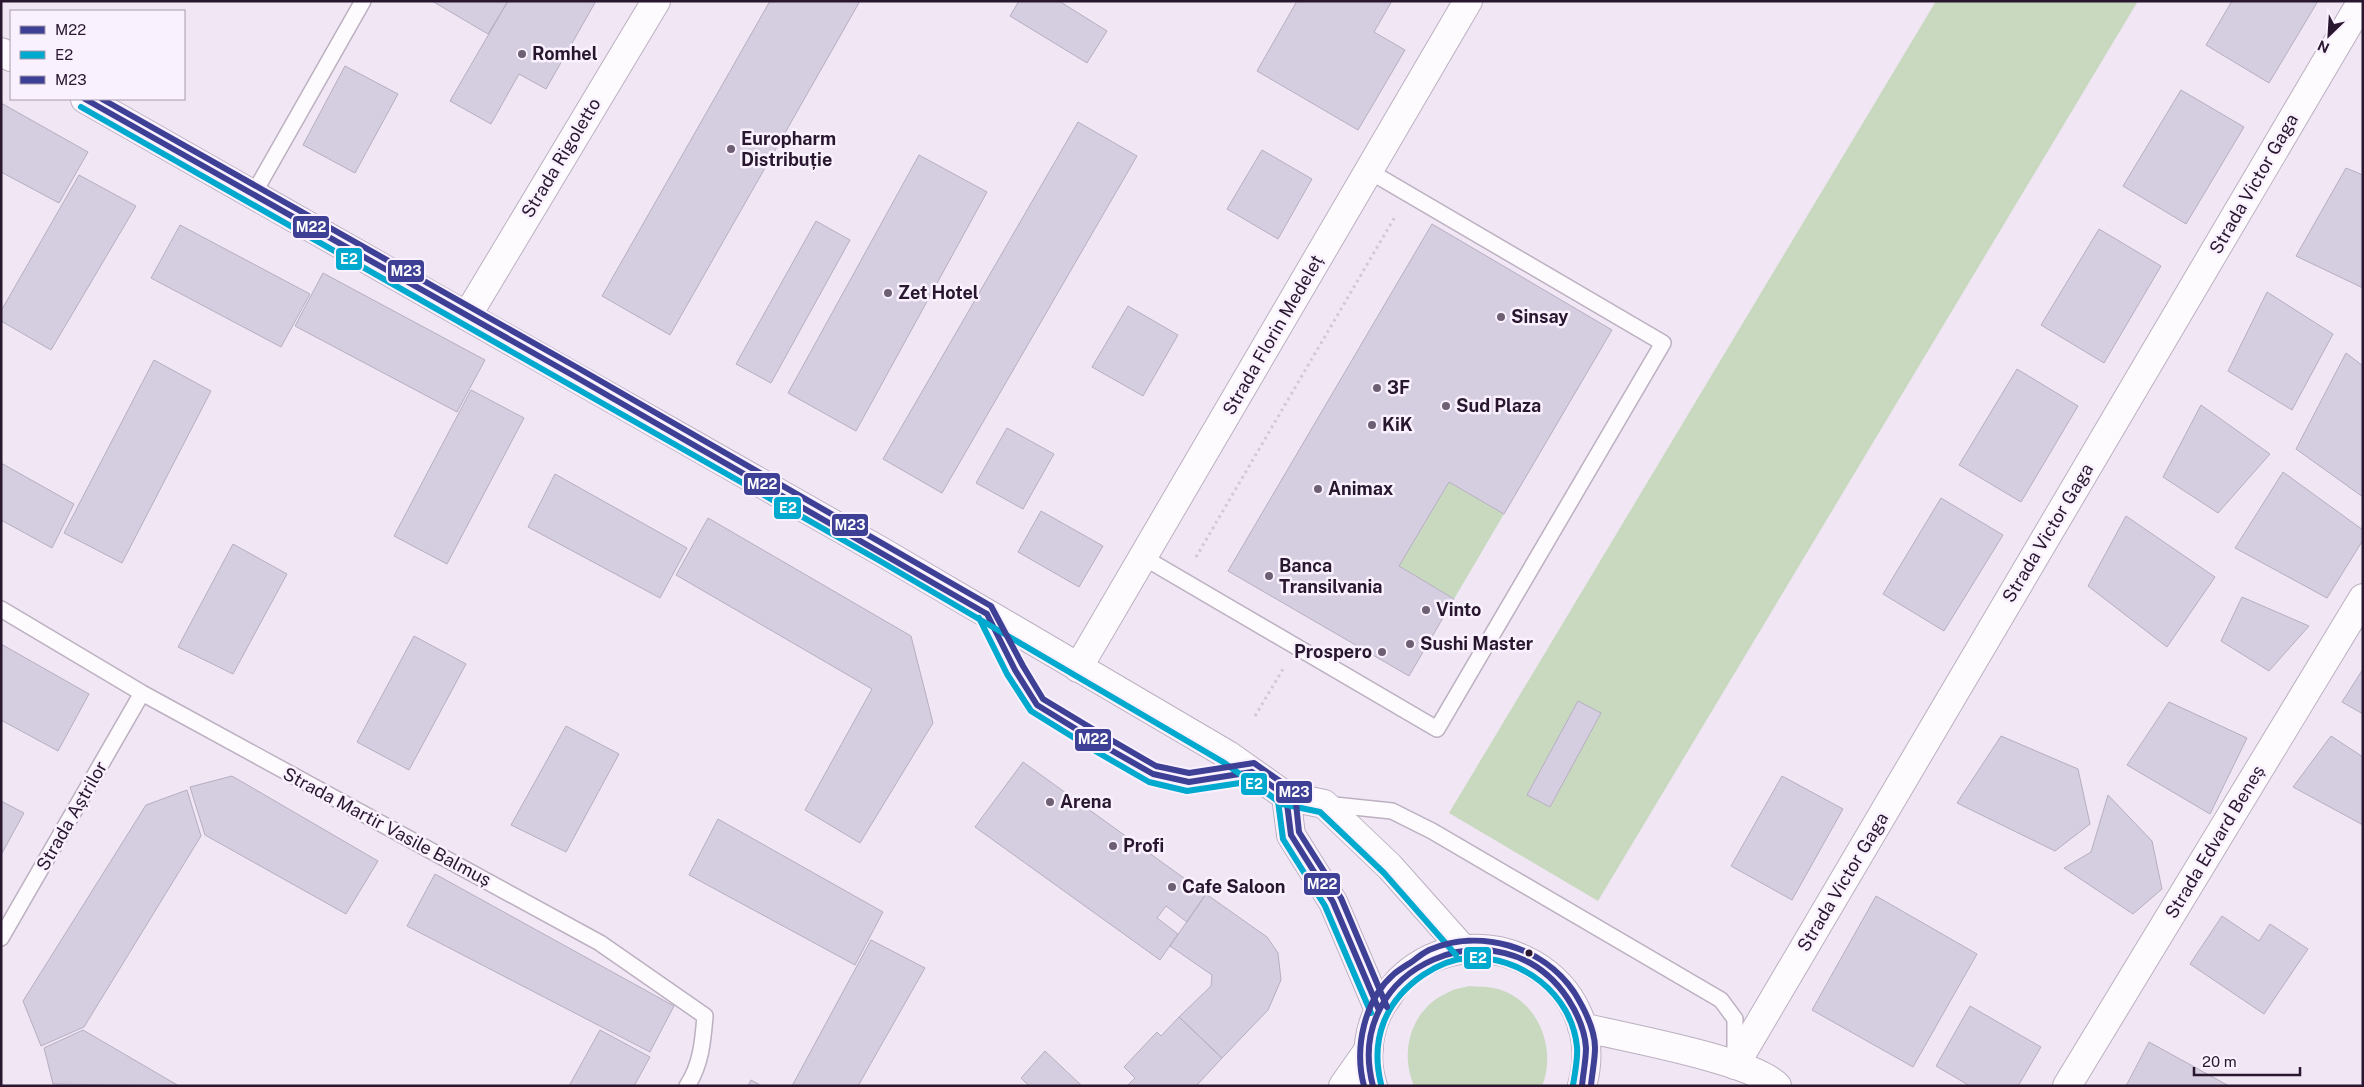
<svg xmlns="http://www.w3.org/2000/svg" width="2364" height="1087" font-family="'Public Sans',sans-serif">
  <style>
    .green { fill: #c8d9c0 }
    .building { fill: #d5cde0; stroke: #b6aec1 }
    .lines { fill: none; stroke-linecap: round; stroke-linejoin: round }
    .lane-casing { stroke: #bcb0c1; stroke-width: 18 }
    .street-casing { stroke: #bcb0c1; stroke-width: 30 }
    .secondary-casing { stroke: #bcb0c1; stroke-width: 30 }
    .path { stroke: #cfcad1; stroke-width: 3; stroke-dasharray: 2.5 4; stroke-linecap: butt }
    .lane { stroke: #fdfbfd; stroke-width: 15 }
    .street { stroke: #fdfbfd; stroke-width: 28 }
    .secondary { stroke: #fdfbfd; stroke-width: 28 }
    .bus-1-casing { stroke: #faf1fe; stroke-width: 10 }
    .bus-2-casing { stroke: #faf1fe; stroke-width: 10 }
    .bus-3-casing { stroke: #faf1fe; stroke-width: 10 }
    .bus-1 { stroke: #3e4095; stroke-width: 6 }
    .bus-2 { stroke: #00a9ce; stroke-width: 6 }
    .bus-3 { stroke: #3e4095; stroke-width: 6 }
    .poi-dot { fill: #6e5f74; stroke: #faf1fe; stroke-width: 2 }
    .bus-dot { fill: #28172f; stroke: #faf1fe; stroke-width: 2 }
    .labels { text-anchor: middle; stroke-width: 5; stroke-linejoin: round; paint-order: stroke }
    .poi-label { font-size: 18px; font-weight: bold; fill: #28172f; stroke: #faf1fe; text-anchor: start }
    .street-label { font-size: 18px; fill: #28172f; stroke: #faf1fe }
    .line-badge { stroke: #faf1fe; stroke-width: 2 }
    .badge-label { font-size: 14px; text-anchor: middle; font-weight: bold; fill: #fff }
  </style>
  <rect width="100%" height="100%" fill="#f0e6f4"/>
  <!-- green -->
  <path class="green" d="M 1936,1 L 2138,1 L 1598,901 L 1449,813 Z
    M 1449,482 L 1504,514 L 1454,599 L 1399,566 Z
    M 1469,986 C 1477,987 1485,986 1493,988 C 1536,996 1558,1047 1542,1086 L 1414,1086 C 1399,1052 1411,1009 1447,993 C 1453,989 1462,988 1469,986 Z"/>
  <!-- building -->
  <path class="building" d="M 432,1 L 508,1 L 488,34 Z
    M 508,1 L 596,1 L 546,89 L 519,74 L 491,124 L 450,101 Z
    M 770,1 L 860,1 L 670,335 L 602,296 Z
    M 1019,1 L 1059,1 L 1107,31 L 1087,63 L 1010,16 Z
    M 1297,1 L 1392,1 L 1374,32 L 1405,50 L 1358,130 L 1257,71 Z
    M 2232,1 L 2318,1 L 2269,83 L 2206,45 Z
    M 345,66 L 398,94 L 355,173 L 303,145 Z
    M 2181,90 L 2244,127 L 2186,224 L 2123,186 Z
    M 1,103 L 88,152 L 59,203 L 1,172 Z
    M 1078,122 L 1137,156 L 942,493 L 883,459 Z
    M 1262,150 L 1312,179 L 1278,239 L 1227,209 Z
    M 919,155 L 987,192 L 856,431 L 788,393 Z
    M 2346,168 L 2363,175 L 2363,288 L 2296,256 Z
    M 79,175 L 136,206 L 51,350 L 1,321 L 1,311 Z
    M 816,221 L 850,240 L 771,383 L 736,364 Z
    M 1432,224 L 1612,330 L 1504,514 L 1449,482 L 1399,566 L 1454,599 L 1409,676 L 1228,571 Z
    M 180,225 L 310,294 L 281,347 L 151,278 Z
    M 2099,229 L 2161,266 L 2104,363 L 2041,325 Z
    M 323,273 L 485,360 L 457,412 L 295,326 Z
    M 2267,292 L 2333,334 L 2292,410 L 2228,371 Z
    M 1128,306 L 1178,335 L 1143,396 L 1092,367 Z
    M 2346,353 L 2363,366 L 2363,497 L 2296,449 Z
    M 154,360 L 211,391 L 122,563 L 64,533 Z
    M 2017,369 L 2078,406 L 2021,502 L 1959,465 Z
    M 471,390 L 524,418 L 447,564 L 394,536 Z
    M 2201,405 L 2270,454 L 2218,513 L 2163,477 Z
    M 1007,428 L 1054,454 L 1023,509 L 976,483 Z
    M 1,463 L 74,504 L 52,548 L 1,520 Z
    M 2283,472 L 2363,530 L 2363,540 L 2327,598 L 2235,548 Z
    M 555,474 L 687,548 L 660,598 L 528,527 Z
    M 1941,498 L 2003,535 L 1944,631 L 1883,594 Z
    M 1041,511 L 1103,546 L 1079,587 L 1018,552 Z
    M 2126,516 L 2215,577 L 2167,647 L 2088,586 Z
    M 708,518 L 911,636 L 933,723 L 860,843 L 805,810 L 872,689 L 676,575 Z
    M 233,544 L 287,574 L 233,674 L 178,647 Z
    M 2242,597 L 2309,626 L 2269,671 L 2221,641 Z
    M 414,636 L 466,664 L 409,770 L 357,742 Z
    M 1,644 L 89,694 L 58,751 L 1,720 Z
    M 2363,669 L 2363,714 L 2342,702 Z
    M 1578,701 L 1601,713 L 1550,807 L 1527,795 Z
    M 2169,702 L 2247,738 L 2210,814 L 2127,765 Z
    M 566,726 L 619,754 L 566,852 L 511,825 Z
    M 2001,736 L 2078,769 L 2090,824 L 2055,851 L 1957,803 Z
    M 2331,736 L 2363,757 L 2363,825 L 2293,787 Z
    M 1023,762 L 1206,894 L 1187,922 L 1166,906 L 1157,918 L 1178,934 L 1160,960 L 975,827 Z
    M 232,776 L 378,861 L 346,914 L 205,835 L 190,787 Z
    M 1782,776 L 1843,809 L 1792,900 L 1731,866 Z
    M 187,790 L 201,836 L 84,1027 L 41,1046 L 23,1001 L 146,805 Z
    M 2108,795 L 2152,841 L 2162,889 L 2133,914 L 2064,868 L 2091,852 Z
    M 1,801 L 24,813 L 1,855 Z
    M 718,819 L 883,912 L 855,965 L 689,875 Z
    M 435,874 L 674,1006 L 650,1052 L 407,926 Z
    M 1206,894 L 1267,937 L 1278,953 L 1281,980 L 1268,1010 L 1222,1058 L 1179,1017 L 1211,986 L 1212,975 L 1170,946 Z
    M 1876,896 L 1977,954 L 1913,1067 L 1812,1010 Z
    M 2222,916 L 2259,941 L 2270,924 L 2308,949 L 2264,1014 L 2190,964 Z
    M 871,940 L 925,968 L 858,1086 L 792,1086 Z
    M 1970,1006 L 2041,1047 L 2018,1086 L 1970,1086 L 1936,1066 Z
    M 1179,1017 L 1222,1058 L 1196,1086 L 1127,1086 L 1135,1078 L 1124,1067 L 1157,1032 L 1161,1036 Z
    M 83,1030 L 179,1086 L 53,1084 L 44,1048 Z
    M 600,1030 L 650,1057 L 634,1086 L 569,1086 Z
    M 2149,1042 L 2229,1086 L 2126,1086 Z
    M 1045,1051 L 1082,1086 L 1029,1086 L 1021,1078 Z
    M 751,1080 L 762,1086 L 748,1086 Z"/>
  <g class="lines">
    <defs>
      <path id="lane" d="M 254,193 L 363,1
        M 1143,557 L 1437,729 L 1663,343 L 1369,171
        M 1,609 L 142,693 L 600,943 L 705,1016 C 703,1041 701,1065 687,1086
        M 989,618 L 1015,670 L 1037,705 L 1102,745 L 1153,774 L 1189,782 L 1252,772
        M 1325,804 L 1392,811 L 1432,831 L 1721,1000 L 1735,1019 L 1735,1058
        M 1,938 L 142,693"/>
      <path id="street" d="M 467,316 L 656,1
        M 1078,668 L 1468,1
        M 1735,1065 L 2362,1
        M 2067,1086 L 2363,598"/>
      <path id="secondary" d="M 1,52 L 11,57
        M 85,99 L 884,553 L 1228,755 L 1286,796 L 1324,804 L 1390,867 L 1463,949
        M 1286,796 L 1291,835 L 1333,902 L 1379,1010
        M 1582,1027 C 1622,1037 1753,1060 1777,1086
        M 1343,1086 L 1369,1049
        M 1373,1086 C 1364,1059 1368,1025 1384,1002 C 1389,995 1394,986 1400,980 C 1480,904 1612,978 1582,1086"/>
    </defs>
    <!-- lane casing -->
    <use href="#lane" class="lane-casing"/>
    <!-- street casing -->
    <use href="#street" class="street-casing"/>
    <!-- secondary casing -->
    <use href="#secondary" class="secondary-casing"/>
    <!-- path -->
    <path class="path" d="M 1196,557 L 1396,215
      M 1255,716 L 1283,669"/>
    <!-- lane -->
    <use href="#lane" class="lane"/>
    <!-- street -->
    <use href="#street" class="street"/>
    <!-- secondary -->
    <use href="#secondary" class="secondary"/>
    <defs>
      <path id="bus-1" d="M 85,99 L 574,376 L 987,614
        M 987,614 L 1015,670 L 1037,705 L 1102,745 L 1153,774 L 1189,782 L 1252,772
        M 1252,772 L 1286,796 L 1291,835 L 1333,902 L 1379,1010
        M 1373,1086 C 1341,966 1501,898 1568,999 C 1577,1013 1585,1031 1586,1048 C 1586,1060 1583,1074 1582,1086"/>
      <path id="bus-2" d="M 81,107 L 880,561 L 1223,762 L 1282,804 L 1320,812 L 1384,873 L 1456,955
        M 979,618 L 1007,674 L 1031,711 L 1097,752 L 1149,782 L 1187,791 L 1253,781
        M 1249,780 L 1278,801 L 1283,839 L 1325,906 L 1371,1013
        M 1381,1084 C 1370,1039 1385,1001 1423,975 C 1435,967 1452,959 1468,958 C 1521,955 1572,994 1577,1047 C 1578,1059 1575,1073 1573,1085"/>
      <path id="bus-3" d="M 102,99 L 578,368 L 991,606 L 1023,666 L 1043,699 L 1106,737 L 1156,766 L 1189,773 L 1254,763 L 1291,789 L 1295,794 L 1299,832 L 1341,898 L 1387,1007
        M 1364,1086 C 1354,1048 1364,1000 1394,974 C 1400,969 1407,965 1413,961 C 1418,957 1423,953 1429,950 C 1479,928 1543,946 1574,992 C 1584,1008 1595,1028 1595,1048 C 1595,1060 1592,1073 1591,1086"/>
    </defs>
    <!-- bus-1 casing -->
    <use href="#bus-1" class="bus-1-casing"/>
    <!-- bus-2 casing -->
    <use href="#bus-2" class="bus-2-casing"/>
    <!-- bus-3 casing -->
    <use href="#bus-3" class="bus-3-casing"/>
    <!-- bus-1 -->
    <use href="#bus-1" class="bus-1"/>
    <!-- bus-2 -->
    <use href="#bus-2" class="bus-2"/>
    <!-- bus-3 -->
    <use href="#bus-3" class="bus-3"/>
  </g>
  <!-- markers -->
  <g class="poi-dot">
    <circle cx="522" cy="54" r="5"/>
    <circle cx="731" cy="149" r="5"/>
    <circle cx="888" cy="293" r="5"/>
    <circle cx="1501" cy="317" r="5"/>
    <circle cx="1377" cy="388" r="5"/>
    <circle cx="1446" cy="406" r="5"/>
    <circle cx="1372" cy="425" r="5"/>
    <circle cx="1318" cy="489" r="5"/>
    <circle cx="1269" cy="576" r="5"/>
    <circle cx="1426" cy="610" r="5"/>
    <circle cx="1410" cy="644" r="5"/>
    <circle cx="1382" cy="652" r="5"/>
    <circle cx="1050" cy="802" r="5"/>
    <circle cx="1113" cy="846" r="5"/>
    <circle cx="1172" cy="887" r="5"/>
  </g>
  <circle class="bus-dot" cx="1529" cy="953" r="4.5"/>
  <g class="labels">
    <!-- poi labels -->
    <g class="poi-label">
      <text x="532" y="60">Romhel</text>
      <text x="741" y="145">Europharm<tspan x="741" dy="21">Distribuție</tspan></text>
      <text x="898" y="299">Zet Hotel</text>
      <text x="1511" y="323">Sinsay</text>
      <text x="1387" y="394">3F</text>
      <text x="1456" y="412">Sud Plaza</text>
      <text x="1382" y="431">KiK</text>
      <text x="1328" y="495">Animax</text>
      <text x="1279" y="572">Banca<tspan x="1279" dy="21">Transilvania</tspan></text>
      <text x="1436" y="616">Vinto</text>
      <text x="1420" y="650">Sushi Master</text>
      <text x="1372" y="658" text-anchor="end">Prospero</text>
      <text x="1060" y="808">Arena</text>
      <text x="1123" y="852">Profi</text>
      <text x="1182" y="893">Cafe Saloon</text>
    </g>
    <!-- street labels -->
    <g class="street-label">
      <text transform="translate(561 158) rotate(-59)" y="6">Strada Rigoletto</text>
      <text transform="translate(2254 184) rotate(-60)" y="6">Strada Victor Gaga</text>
      <text transform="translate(1273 335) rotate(-60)" y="6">Strada Florin Medeleț</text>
      <text transform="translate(2048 533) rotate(-59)" y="6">Strada Victor Gaga</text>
      <text transform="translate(72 816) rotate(-60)" y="6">Strada Aștrilor</text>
      <text transform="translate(387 827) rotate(28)" y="6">Strada Martir Vasile Balmuș</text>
      <text transform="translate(2215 842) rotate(-59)" y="6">Strada Edvard Beneș</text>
      <text transform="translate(1843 882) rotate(-59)" y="6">Strada Victor Gaga</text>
    </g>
  </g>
  <g class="line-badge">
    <rect x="292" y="215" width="38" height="24" rx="5" fill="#3e4095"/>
    <rect x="335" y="247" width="28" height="24" rx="5" fill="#00a9ce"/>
    <rect x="387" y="259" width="38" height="24" rx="5" fill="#3e4095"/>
    <rect x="743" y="472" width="38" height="24" rx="5" fill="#3e4095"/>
    <rect x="773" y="496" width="29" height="24" rx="5" fill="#00a9ce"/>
    <rect x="831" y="513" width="38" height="24" rx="5" fill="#3e4095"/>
    <rect x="1074" y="728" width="38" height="24" rx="5" fill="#3e4095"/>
    <rect x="1240" y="772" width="28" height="24" rx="5" fill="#00a9ce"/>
    <rect x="1275" y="780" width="38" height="24" rx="5" fill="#3e4095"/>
    <rect x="1303" y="872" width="38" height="24" rx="5" fill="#3e4095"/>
    <rect x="1463" y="946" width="29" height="24" rx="5" fill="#00a9ce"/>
  </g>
  <g class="badge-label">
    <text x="311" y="232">M22</text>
    <text x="349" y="264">E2</text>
    <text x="406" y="276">M23</text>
    <text x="762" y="489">M22</text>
    <text x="788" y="513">E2</text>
    <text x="850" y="530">M23</text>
    <text x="1093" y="744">M22</text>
    <text x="1254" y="789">E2</text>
    <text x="1294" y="797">M23</text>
    <text x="1322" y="889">M22</text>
    <text x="1478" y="963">E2</text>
  </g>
  <!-- border -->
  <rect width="2364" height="1087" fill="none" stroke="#28172f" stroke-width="5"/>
  <!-- legend -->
  <rect x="10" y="10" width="175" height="90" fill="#faf1fe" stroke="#a69aab"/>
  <rect x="20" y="26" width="25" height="8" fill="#3e4095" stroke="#a69aab"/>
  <text x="55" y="35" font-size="15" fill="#28172f">M22</text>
  <rect x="20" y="51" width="25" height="8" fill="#00a9ce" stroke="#a69aab"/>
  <text x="55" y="60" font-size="15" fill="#28172f">E2</text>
  <rect x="20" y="76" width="25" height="8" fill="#3e4095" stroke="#a69aab"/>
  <text x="55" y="85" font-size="15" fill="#28172f">M23</text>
  <!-- north arrow -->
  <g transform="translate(2329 35) rotate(205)" stroke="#faf1fe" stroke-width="4" paint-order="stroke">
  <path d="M0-4L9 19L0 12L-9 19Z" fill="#28172f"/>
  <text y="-8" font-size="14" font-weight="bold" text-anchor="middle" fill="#28172f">N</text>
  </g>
  <!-- scale -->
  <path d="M2194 1067v8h106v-8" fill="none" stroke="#28172f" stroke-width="2.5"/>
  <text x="2202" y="1067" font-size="15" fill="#28172f" stroke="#faf1fe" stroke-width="4" paint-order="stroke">20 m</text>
</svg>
